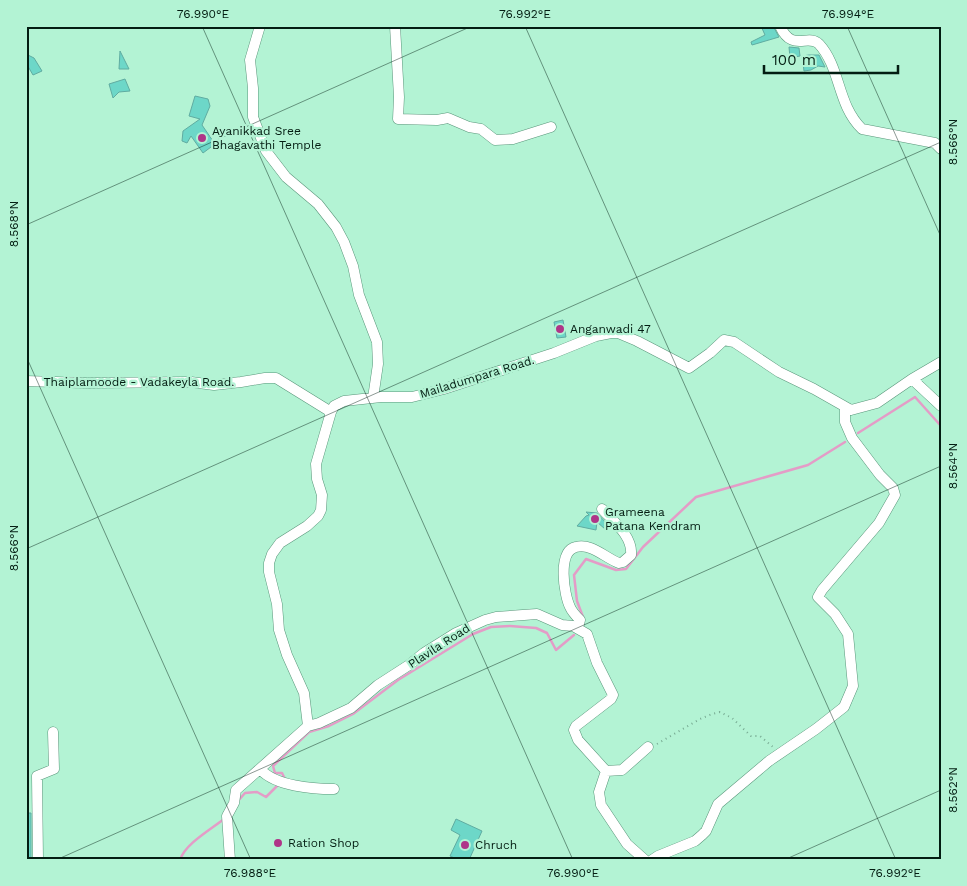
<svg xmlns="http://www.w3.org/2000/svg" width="967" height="886" font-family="'Work Sans',sans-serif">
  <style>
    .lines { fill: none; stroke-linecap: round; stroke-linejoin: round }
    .stream { stroke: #e49cc7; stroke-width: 2.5 }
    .building { fill: #6dd7c8; stroke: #60aca1 }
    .minor-casing { stroke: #59967a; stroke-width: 11 }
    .path { stroke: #77aa92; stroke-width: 2; stroke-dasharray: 1 4; stroke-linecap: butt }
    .minor { stroke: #fff; stroke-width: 10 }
    .ticks { fill: none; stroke: #031d12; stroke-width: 1; stroke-opacity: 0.45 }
    .poi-dot { fill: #af3588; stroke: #b3f3d4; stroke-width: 2 }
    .labels { text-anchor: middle; stroke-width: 4.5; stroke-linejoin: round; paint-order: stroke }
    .poi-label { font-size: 12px; fill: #031d12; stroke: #b3f3d4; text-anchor: start }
    .street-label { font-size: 12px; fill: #031d12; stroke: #b3f3d4 }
    .neatline { fill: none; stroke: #031d12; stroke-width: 2 }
    .ticks-label { font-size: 12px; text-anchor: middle; fill: #031d12 }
  </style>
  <rect width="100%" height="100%" fill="#b3f3d4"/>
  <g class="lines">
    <!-- stream -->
    <path class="stream" d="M 858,433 L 915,397 L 941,426
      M 583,617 L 577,601 L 574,575 L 586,559 L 616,570 L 626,569 L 643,547 L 696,497 L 808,465 L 845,442
      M 283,780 L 284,777 L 282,773 L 275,773 L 273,766 L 309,732 L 329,726 L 353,714 L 398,680 L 473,634 L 491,627 L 510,626 L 536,628 L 547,633 L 556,650 L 574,635
      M 238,801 L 245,793 L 257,792 L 266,797 L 279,784
      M 180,860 C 185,844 210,830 224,819"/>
  </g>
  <!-- building -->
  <path class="building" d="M 761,26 L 773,26 L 779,37 L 752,45 L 751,42 L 765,35 Z
    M 789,47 L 799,48 L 800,56 L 790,58 Z
    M 120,51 L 129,69 L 119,69 Z
    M 26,54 L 34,58 L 42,71 L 33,75 L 26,63 Z
    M 809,55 L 819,55 L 825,67 L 818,66 L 811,70 L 804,71 L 802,56 Z
    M 125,79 L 130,91 L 119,92 L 113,98 L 109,84 Z
    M 195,96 L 208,99 L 210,106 L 202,125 L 215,144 L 203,153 L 191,136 L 187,143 L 182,141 L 183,131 L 200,119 L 189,116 Z
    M 563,320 L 566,337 L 557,338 L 554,322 Z
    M 586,512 L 597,513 L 608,525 L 605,529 L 597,522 L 596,530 L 577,526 L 586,516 L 589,515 Z
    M 26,813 L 31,813 L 31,860 L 26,860 Z
    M 456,819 L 482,831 L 469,860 L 459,860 L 450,856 L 460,835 L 451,830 Z"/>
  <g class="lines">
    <defs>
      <path id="minor" d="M 260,26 L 250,60 L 253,88 L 253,117 L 266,151 L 286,177 L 318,204 L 336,227 L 344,242 L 353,266 L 359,295 L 377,342 L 378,364 L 373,398
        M 395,26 L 399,97 L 398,119 L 437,120 L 448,118 L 469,127 L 481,129 L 495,140 L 513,139 L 551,127
        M 780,26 C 792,53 808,33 819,44 C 841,68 837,105 862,129 L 935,143 L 941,149
        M 912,379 L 941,406
        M 26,381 L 85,383 L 191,382 L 214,385 L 241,382 L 265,378 L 276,378 L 331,412
        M 578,628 L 580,620 C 576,616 572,612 570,607 C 564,595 557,551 576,547 C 592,543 605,558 619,563 L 623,562 L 631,555 C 633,536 613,521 602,509
        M 308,726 L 304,693 L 287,655 L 279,630 L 277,604 L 269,572 L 269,563 L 272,554 L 280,543 L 307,526 L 318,516 L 321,510 L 322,495 L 317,479 L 316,464 L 331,412 L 334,406 L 344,401 L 381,397 L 412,397 L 444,389 L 554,353 L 596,336 L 611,333 L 618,333 L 637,341 L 689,368 L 710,353 L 724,340 L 734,342 L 779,372 L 814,389 L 851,410 L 877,403 L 912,379 L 941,362
        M 261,770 C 276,786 312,789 334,789
        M 606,771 L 599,792 L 601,805 L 627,844 L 645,860
        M 38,860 L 37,776 L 54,769 L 53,732
        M 230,860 L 227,816 L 234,803 L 236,790 L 308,726 L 319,723 L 351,708 L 378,685 L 409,665 L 424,653 L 456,633 L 485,620 L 496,617 L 537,614 L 562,625 L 573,626 L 587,634 L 597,663 L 613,695 L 611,699 L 576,726 L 574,730 L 578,740 L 606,771 L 622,770 L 648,747
        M 652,860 L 658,856 L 695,841 L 702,835 L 706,831 L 718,804 L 769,761 L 816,729 L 844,707 L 853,686 L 848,634 L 835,614 L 818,597 L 822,590 L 879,523 L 895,495 L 893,488 L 880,475 L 852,438 L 845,422 L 845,407"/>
    </defs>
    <!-- minor casing -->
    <use href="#minor" class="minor-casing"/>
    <!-- path -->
    <path class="path" d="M 657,744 L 700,719 L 712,714 L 720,712 L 732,718 L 751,736 L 760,736 L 773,747"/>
    <!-- minor -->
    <use href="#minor" class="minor"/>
  </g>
  <!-- ticks -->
  <path class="ticks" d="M 202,26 L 573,860M 525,26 L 896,860M 847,26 L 941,237M 26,225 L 472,26M 26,356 L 251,860M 26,549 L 941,142M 56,860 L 941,466M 784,860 L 941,790"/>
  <!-- markers -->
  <g class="poi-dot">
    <circle cx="202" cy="138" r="5"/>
    <circle cx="560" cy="329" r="5"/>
    <circle cx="595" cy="519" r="5"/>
    <circle cx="278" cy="843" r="5"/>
    <circle cx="465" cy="845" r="5"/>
  </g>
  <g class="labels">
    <!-- poi labels -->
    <g class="poi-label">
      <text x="212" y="135">Ayanikkad Sree<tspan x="212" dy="14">Bhagavathi Temple</tspan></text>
      <text x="570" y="333">Anganwadi 47</text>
      <text x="605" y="516">Grameena<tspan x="605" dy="14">Patana Kendram</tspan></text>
      <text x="288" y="847">Ration Shop</text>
      <text x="475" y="849">Chruch</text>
    </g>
    <!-- street labels -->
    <g class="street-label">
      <text transform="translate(477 377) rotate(-17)" y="4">Mailadumpara Road.</text>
      <text x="139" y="386">Thaiplamoode - Vadakeyla Road.</text>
      <text transform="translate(439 646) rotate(-33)" y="4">Plavila Road</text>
    </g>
  </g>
  <!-- border -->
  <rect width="967" height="886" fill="none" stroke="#b3f3d4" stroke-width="55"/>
  <!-- scale -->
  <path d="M764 65v8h134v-8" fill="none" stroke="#031d12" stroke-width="2.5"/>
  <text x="772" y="65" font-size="15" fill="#031d12" stroke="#b3f3d4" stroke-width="4" paint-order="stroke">100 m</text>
  <rect x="28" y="28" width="912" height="830" class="neatline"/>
  <g class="ticks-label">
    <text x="203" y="18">76.990°E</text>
    <text x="525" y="18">76.992°E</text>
    <text x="848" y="18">76.994°E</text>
    <text transform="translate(953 142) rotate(-90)" y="4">8.566°N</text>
    <text transform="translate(14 224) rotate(-90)" y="4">8.568°N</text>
    <text transform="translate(953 466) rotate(-90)" y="4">8.564°N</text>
    <text transform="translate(14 548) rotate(-90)" y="4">8.566°N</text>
    <text transform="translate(953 790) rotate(-90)" y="4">8.562°N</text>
    <text x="250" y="877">76.988°E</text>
    <text x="573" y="877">76.990°E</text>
    <text x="895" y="877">76.992°E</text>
  </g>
</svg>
